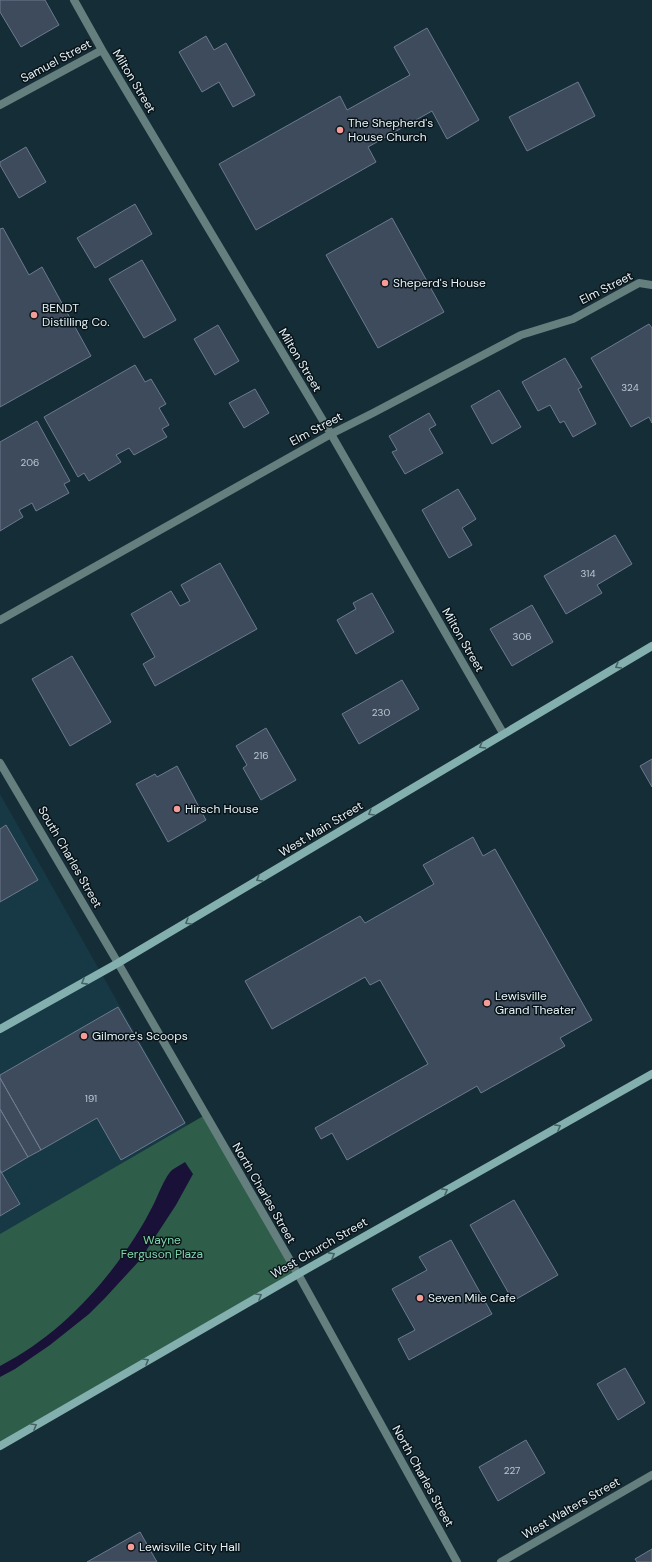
<svg xmlns="http://www.w3.org/2000/svg" width="652" height="1562" font-family="'DM Sans',sans-serif">
  <style>
    .built { fill: #173845 }
    .green { fill: #2e5e49 }
    .water { fill: #191137 }
    .building { fill: #3e4b5d; stroke: #6c7a8e }
    .lines { fill: none; stroke-linecap: round; stroke-linejoin: round }
    .street { stroke: #647f7e; stroke-width: 8 }
    .secondary { stroke: #83b0af; stroke-width: 8 }
    .oneway { stroke: #466264 }
    .poi-dot { fill: #f59b98; stroke: #0a1418; stroke-width: 1.5 }
    .labels { text-anchor: middle; stroke-width: 3; stroke-linejoin: round; paint-order: stroke }
    .number-label { font-size: 10px; fill: #bac8d1 }
    .street-label { font-size: 12px; fill: #e3f2f8; stroke: #0a1418 }
    .poi-label { font-size: 12px; fill: #e3f2f8; stroke: #0a1418; text-anchor: start }
    .park-label { font-size: 12px; fill: #81d6af; stroke: #0a1418 }
  </style>
  <rect width="100%" height="100%" fill="#152d37"/>
  <!-- built -->
  <path class="built" d="M 0,794 L 252,1240 L 0,1412 Z"/>
  <!-- green -->
  <path class="green" d="M 205,1115 L 298,1274 L 0,1445 L 0,1234 Z"/>
  <!-- water -->
  <path class="water" d="M 185,1162 L 193,1174 L 176,1205 L 140,1260 L 105,1298 L 89,1314 L 50,1345 L 15,1369 L 0,1377 L 0,1366 C 56,1337 101,1290 135,1237 C 140,1229 145,1221 149,1213 C 156,1202 163,1179 172,1170 C 176,1167 181,1165 185,1162 Z"/>
  <!-- building -->
  <path class="building" d="M 0,0 L 45,0 L 59,25 L 21,47 L 0,12 Z
    M 427,28 L 479,120 L 447,139 L 432,111 L 368,147 L 376,162 L 256,230 L 219,164 L 340,96 L 347,110 L 410,75 L 394,47 Z
    M 206,36 L 214,50 L 226,43 L 255,95 L 233,107 L 219,82 L 202,92 L 179,52 Z
    M 578,82 L 595,116 L 527,151 L 509,117 Z
    M 26,147 L 46,182 L 19,198 L 0,165 L 0,162 Z
    M 135,204 L 152,234 L 95,268 L 77,238 Z
    M 392,218 L 444,312 L 378,348 L 326,255 Z
    M 3,228 L 29,275 L 42,267 L 91,356 L 0,407 L 0,229 Z
    M 142,260 L 176,320 L 144,338 L 109,279 Z
    M 649,324 L 652,328 L 652,423 L 649,417 L 631,427 L 591,358 Z
    M 218,325 L 239,361 L 215,375 L 194,339 Z
    M 565,358 L 582,387 L 578,389 L 596,424 L 573,437 L 564,421 L 560,423 L 550,405 L 538,411 L 522,382 Z
    M 135,365 L 145,382 L 151,379 L 166,404 L 159,408 L 169,425 L 162,429 L 167,437 L 134,455 L 129,448 L 116,455 L 121,462 L 89,481 L 84,473 L 78,477 L 44,417 Z
    M 255,389 L 269,413 L 244,428 L 229,403 Z
    M 499,390 L 521,427 L 492,444 L 471,406 Z
    M 429,413 L 436,425 L 429,429 L 443,453 L 405,474 L 392,452 L 397,450 L 389,436 Z
    M 37,421 L 70,481 L 64,484 L 69,493 L 36,511 L 32,503 L 19,510 L 23,517 L 0,531 L 0,442 Z
    M 458,489 L 476,519 L 462,528 L 472,545 L 449,558 L 422,510 Z
    M 615,535 L 632,564 L 597,585 L 602,593 L 566,614 L 544,576 Z
    M 220,563 L 257,629 L 155,686 L 143,664 L 155,657 L 131,614 L 171,591 L 180,606 L 190,601 L 181,585 Z
    M 372,593 L 394,632 L 356,654 L 337,620 L 356,609 L 353,603 Z
    M 532,605 L 553,642 L 512,666 L 490,629 Z
    M 72,656 L 111,722 L 70,746 L 32,679 Z
    M 402,680 L 419,709 L 359,744 L 342,714 Z
    M 266,728 L 296,780 L 261,800 L 243,768 L 247,765 L 236,746 Z
    M 652,759 L 652,787 L 640,766 Z
    M 177,766 L 206,820 L 168,842 L 136,784 L 155,774 L 157,777 Z
    M 6,825 L 38,880 L 0,902 L 0,829 Z
    M 473,837 L 483,856 L 495,849 L 592,1020 L 560,1038 L 565,1046 L 481,1093 L 477,1086 L 347,1160 L 332,1133 L 321,1139 L 315,1128 L 428,1064 L 380,980 L 370,985 L 365,977 L 272,1029 L 245,981 L 360,916 L 365,923 L 434,884 L 423,865 Z
    M 118,1007 L 185,1123 L 121,1160 L 97,1118 L 41,1150 L 0,1078 L 0,1075 Z
    M 0,1078 L 41,1150 L 28,1157 L 0,1109 Z
    M 0,1109 L 28,1157 L 1,1173 L 0,1170 Z
    M 0,1170 L 20,1204 L 0,1216 Z
    M 514,1200 L 558,1275 L 513,1301 L 470,1225 Z
    M 451,1240 L 492,1314 L 409,1360 L 398,1339 L 415,1330 L 392,1289 L 427,1270 L 419,1257 Z
    M 625,1368 L 645,1403 L 618,1420 L 597,1384 Z
    M 526,1440 L 545,1473 L 498,1501 L 479,1467 Z
    M 140,1532 L 157,1562 L 87,1562 Z
    M 652,1549 L 652,1562 L 637,1562 L 635,1559 Z"/>
  <g class="lines">
    <!-- street -->
    <path class="street" d="M 74,0 L 102,50 L 331,434 L 503,733
      M 0,105 L 102,50
      M 0,620 L 331,434 L 373,413 L 521,335 L 573,319 L 639,283 L 652,285
      M 0,763 L 118,963 L 298,1274 L 457,1562
      M 501,1562 L 652,1475"/>
    <!-- secondary -->
    <path class="secondary" d="M 0,1029 L 118,963 L 652,646
      M 0,1446 L 298,1274 L 652,1074"/>
  </g>
  <!-- one-way arrows -->
  <defs><path id="oneway-chevron" d="M-2-3.5L2.5 0L-2 3.5" fill="none" stroke-width="1.6" stroke-linecap="round" stroke-linejoin="round"/></defs>
  <g class="oneway">
    <use href="#oneway-chevron" transform="translate(618 666) rotate(150)"/>
    <use href="#oneway-chevron" transform="translate(482 746) rotate(149)"/>
    <use href="#oneway-chevron" transform="translate(371 813) rotate(149)"/>
    <use href="#oneway-chevron" transform="translate(259 879) rotate(149)"/>
    <use href="#oneway-chevron" transform="translate(188 922) rotate(149)"/>
    <use href="#oneway-chevron" transform="translate(84 982) rotate(151)"/>
    <use href="#oneway-chevron" transform="translate(558 1127) rotate(-29)"/>
    <use href="#oneway-chevron" transform="translate(445 1191) rotate(-29)"/>
    <use href="#oneway-chevron" transform="translate(332 1255) rotate(-29)"/>
    <use href="#oneway-chevron" transform="translate(259 1296) rotate(-30)"/>
    <use href="#oneway-chevron" transform="translate(146 1361) rotate(-30)"/>
    <use href="#oneway-chevron" transform="translate(34 1426) rotate(-30)"/>
  </g>
  <!-- markers -->
  <g class="poi-dot">
    <circle cx="340" cy="130" r="4"/>
    <circle cx="385" cy="283" r="4"/>
    <circle cx="34" cy="315" r="4"/>
    <circle cx="177" cy="809" r="4"/>
    <circle cx="487" cy="1003" r="4"/>
    <circle cx="84" cy="1036" r="4"/>
    <circle cx="420" cy="1298" r="4"/>
    <circle cx="131" cy="1547" r="4"/>
  </g>
  <g class="labels">
    <!-- number labels -->
    <g class="number-label">
      <text x="630" y="391">324</text>
      <text x="30" y="466">206</text>
      <text x="588" y="577">314</text>
      <text x="522" y="640">306</text>
      <text x="381" y="716">230</text>
      <text x="261" y="759">216</text>
      <text x="91" y="1102">191</text>
      <text x="512" y="1474">227</text>
    </g>
    <!-- street labels -->
    <g class="street-label">
      <text transform="translate(56 61) rotate(-28)" y="4">Samuel Street</text>
      <text transform="translate(134 81) rotate(59)" y="4">Milton Street</text>
      <text transform="translate(606 288) rotate(-27)" y="4">Elm Street</text>
      <text transform="translate(300 360) rotate(59)" y="4">Milton Street</text>
      <text transform="translate(316 429) rotate(-28)" y="4">Elm Street</text>
      <text transform="translate(463 640) rotate(60)" y="4">Milton Street</text>
      <text transform="translate(321 829) rotate(-31)" y="4">West Main Street</text>
      <text transform="translate(70 857) rotate(60)" y="4">South Charles Street</text>
      <text transform="translate(264 1193) rotate(60)" y="4">North Charles Street</text>
      <text transform="translate(319 1248) rotate(-30)" y="4">West Church Street</text>
      <text transform="translate(423 1476) rotate(61)" y="4">North Charles Street</text>
      <text transform="translate(571 1508) rotate(-30)" y="4">West Walters Street</text>
    </g>
    <!-- poi labels -->
    <g class="poi-label">
      <text x="348" y="127">The Shepherd's<tspan x="348" dy="14">House Church</tspan></text>
      <text x="393" y="287">Sheperd's House</text>
      <text x="42" y="312">BENDT<tspan x="42" dy="14">Distilling Co.</tspan></text>
      <text x="185" y="813">Hirsch House</text>
      <text x="495" y="1000">Lewisville<tspan x="495" dy="14">Grand Theater</tspan></text>
      <text x="92" y="1040">Gilmore's Scoops</text>
      <text x="428" y="1302">Seven Mile Cafe</text>
      <text x="139" y="1551">Lewisville City Hall</text>
    </g>
    <!-- park labels -->
    <g class="park-label">
      <text x="162" y="1244">Wayne<tspan x="162" dy="14">Ferguson Plaza</tspan></text>
    </g>
  </g>
</svg>
